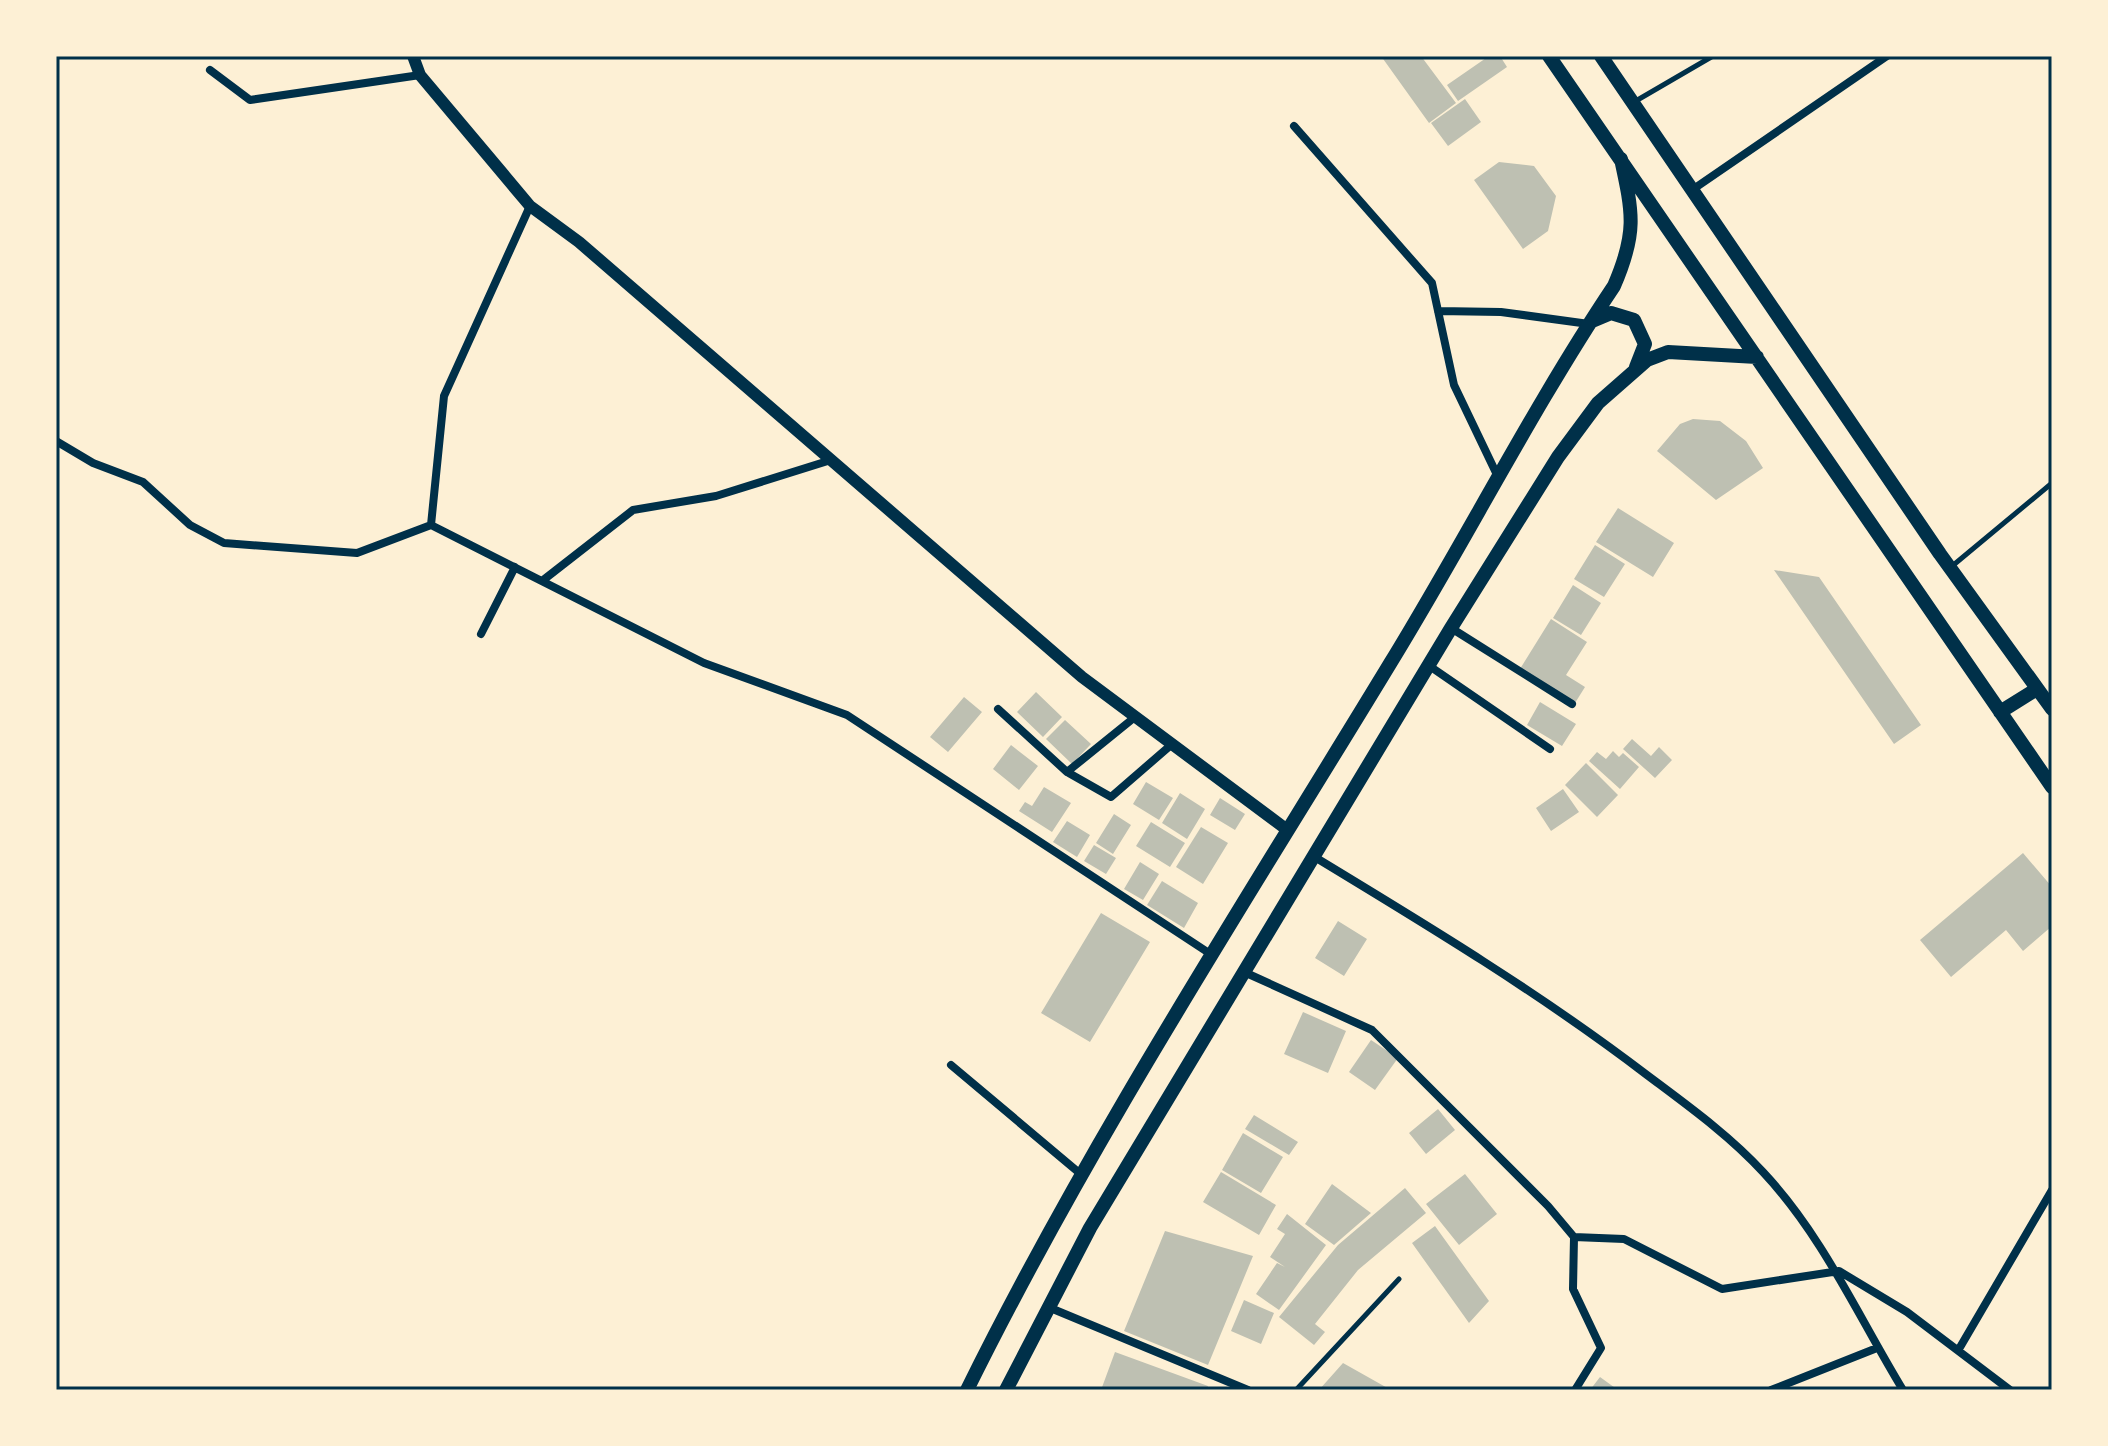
<svg xmlns="http://www.w3.org/2000/svg" width="2108" height="1446" font-family="'Source Sans 3',sans-serif">
  <style>
    .building { fill: #bec0b2 }
    .lines { fill: none; stroke-linecap: round; stroke-linejoin: round }
    .service { stroke: #003049; stroke-width: 5 }
    .minor { stroke: #003049; stroke-width: 8 }
    .tertiary { stroke: #003049; stroke-width: 12 }
    .secondary { stroke: #003049; stroke-width: 14 }
    .neatline { fill: none; stroke: #003049; stroke-width: 3 }
  </style>
  <rect width="100%" height="100%" fill="#fdf0d5"/>
  <!-- building -->
  <path class="building" d="M 1381,56 L 1421,56 L 1456,103 L 1429,123 Z
    M 1489,56 L 1500,56 L 1507,67 L 1458,101 L 1447,85 Z
    M 1465,99 L 1481,122 L 1448,146 L 1431,123 Z
    M 1499,162 L 1534,166 L 1556,196 L 1548,231 L 1523,249 L 1474,180 Z
    M 1693,419 L 1720,421 L 1746,441 L 1763,468 L 1716,500 L 1657,451 L 1680,424 Z
    M 1618,508 L 1674,543 L 1653,577 L 1596,542 Z
    M 1595,545 L 1625,564 L 1604,597 L 1574,579 Z
    M 1774,570 L 1819,577 L 1921,725 L 1894,744 Z
    M 1573,585 L 1601,603 L 1581,635 L 1553,618 Z
    M 1551,619 L 1587,642 L 1566,675 L 1585,687 L 1575,703 L 1520,669 Z
    M 1036,692 L 1062,717 L 1043,737 L 1017,712 Z
    M 964,697 L 982,712 L 948,752 L 930,737 Z
    M 1540,702 L 1576,724 L 1562,746 L 1527,725 Z
    M 1065,720 L 1091,744 L 1072,764 L 1046,739 Z
    M 1632,739 L 1651,756 L 1659,747 L 1672,760 L 1655,778 L 1623,749 Z
    M 1011,745 L 1038,766 L 1019,790 L 993,769 Z
    M 1613,751 L 1619,757 L 1623,753 L 1639,767 L 1620,789 L 1589,761 L 1597,752 L 1606,759 Z
    M 1586,763 L 1618,795 L 1597,817 L 1565,785 Z
    M 1146,782 L 1173,798 L 1159,820 L 1133,804 Z
    M 1044,787 L 1071,803 L 1052,832 L 1019,811 L 1025,802 L 1032,806 Z
    M 1563,789 L 1579,812 L 1551,831 L 1536,808 Z
    M 1180,793 L 1205,809 L 1187,839 L 1162,823 Z
    M 1220,798 L 1245,814 L 1235,830 L 1210,815 Z
    M 1114,814 L 1131,825 L 1113,854 L 1096,843 Z
    M 1067,821 L 1090,835 L 1077,857 L 1053,842 Z
    M 1151,822 L 1185,843 L 1170,867 L 1136,846 Z
    M 1201,827 L 1228,843 L 1203,884 L 1176,867 Z
    M 1094,845 L 1116,858 L 1106,874 L 1084,861 Z
    M 2023,853 L 2052,887 L 2052,926 L 2023,951 L 2006,930 L 1951,977 L 1920,940 Z
    M 1140,862 L 1159,874 L 1143,900 L 1124,889 Z
    M 1162,881 L 1198,903 L 1184,928 L 1147,905 Z
    M 1101,913 L 1150,942 L 1090,1042 L 1041,1013 Z
    M 1338,921 L 1367,939 L 1344,976 L 1315,958 Z
    M 1303,1012 L 1346,1031 L 1328,1073 L 1284,1054 Z
    M 1371,1040 L 1398,1058 L 1375,1090 L 1349,1072 Z
    M 1438,1109 L 1455,1130 L 1426,1154 L 1409,1133 Z
    M 1254,1115 L 1298,1142 L 1289,1155 L 1245,1129 Z
    M 1243,1133 L 1283,1157 L 1261,1193 L 1222,1170 Z
    M 1221,1172 L 1276,1205 L 1259,1235 L 1203,1202 Z
    M 1465,1174 L 1497,1214 L 1459,1245 L 1426,1204 Z
    M 1332,1184 L 1371,1213 L 1334,1245 L 1305,1224 Z
    M 1405,1188 L 1426,1213 L 1358,1270 L 1315,1324 L 1325,1332 L 1314,1345 L 1279,1317 L 1338,1245 Z
    M 1287,1214 L 1326,1245 L 1279,1310 L 1256,1294 L 1277,1263 L 1285,1267 L 1270,1257 L 1285,1234 L 1277,1229 Z
    M 1435,1226 L 1489,1301 L 1469,1323 L 1412,1243 Z
    M 1165,1231 L 1253,1256 L 1208,1365 L 1124,1331 Z
    M 1244,1300 L 1274,1313 L 1261,1344 L 1231,1331 Z
    M 1115,1352 L 1208,1386 L 1207,1390 L 1101,1390 Z
    M 1343,1363 L 1391,1390 L 1319,1390 Z
    M 1600,1377 L 1618,1390 L 1590,1390 Z"/>
  <g class="lines">
    <!-- service -->
    <path class="service" d="M 1634,102 L 1713,56
      M 1951,567 L 2052,483
      M 1296,1390 L 1399,1279"/>
    <!-- minor -->
    <path class="minor" d="M 210,70 L 250,100 L 420,75
      M 1294,126 L 1432,283 L 1454,385 L 1499,479
      M 1692,190 L 1887,56
      M 1438,311 L 1501,312 L 1589,324
      M 56,441 L 93,463 L 143,482 L 190,525 L 224,543 L 357,553 L 431,525 L 704,663 L 847,715 L 1212,955
      M 431,525 L 444,396 L 530,206
      M 542,581 L 633,510 L 716,496 L 831,460
      M 1451,628 L 1572,704
      M 481,634 L 515,567
      M 1428,665 L 1550,749
      M 998,709 L 1067,772
      M 1135,717 L 1067,772 L 1111,797 L 1171,745
      M 1313,856 C 1427,925 1541,994 1647,1075 C 1687,1105 1729,1135 1763,1172 C 1823,1236 1858,1316 1903,1390
      M 1244,972 L 1372,1030 L 1548,1206 L 1574,1237 L 1624,1239 L 1722,1289 L 1839,1271 L 1907,1312 L 2010,1390
      M 951,1065 L 1083,1176
      M 1574,1237 L 1573,1289 L 1601,1348 L 1575,1390
      M 1048,1307 L 1248,1390
      M 1959,1349 L 2052,1190
      M 1771,1390 L 1877,1348"/>
    <!-- tertiary -->
    <path class="tertiary" d="M 413,56 L 420,75 L 530,206 L 579,242 L 1082,677 L 1286,829"/>
    <!-- secondary -->
    <path class="secondary" d="M 1549,56 L 2052,787
      M 1601,56 L 1940,554 L 2052,709
      M 1592,321 L 1611,313 L 1634,320 L 1645,344 L 1636,367
      M 2000,712 L 2037,689
      M 967,1390 C 1091,1139 1246,901 1391,662 C 1467,538 1533,407 1614,286 C 1637,233 1633,214 1621,159
      M 1006,1390 L 1090,1228 L 1451,628 L 1558,457 L 1598,403 L 1647,360 L 1668,352 L 1757,357"/>
  </g>
  <!-- border -->
  <rect width="2108" height="1446" fill="none" stroke="#fdf0d5" stroke-width="116"/>
  <rect x="58" y="58" width="1992" height="1330" class="neatline"/>
</svg>
